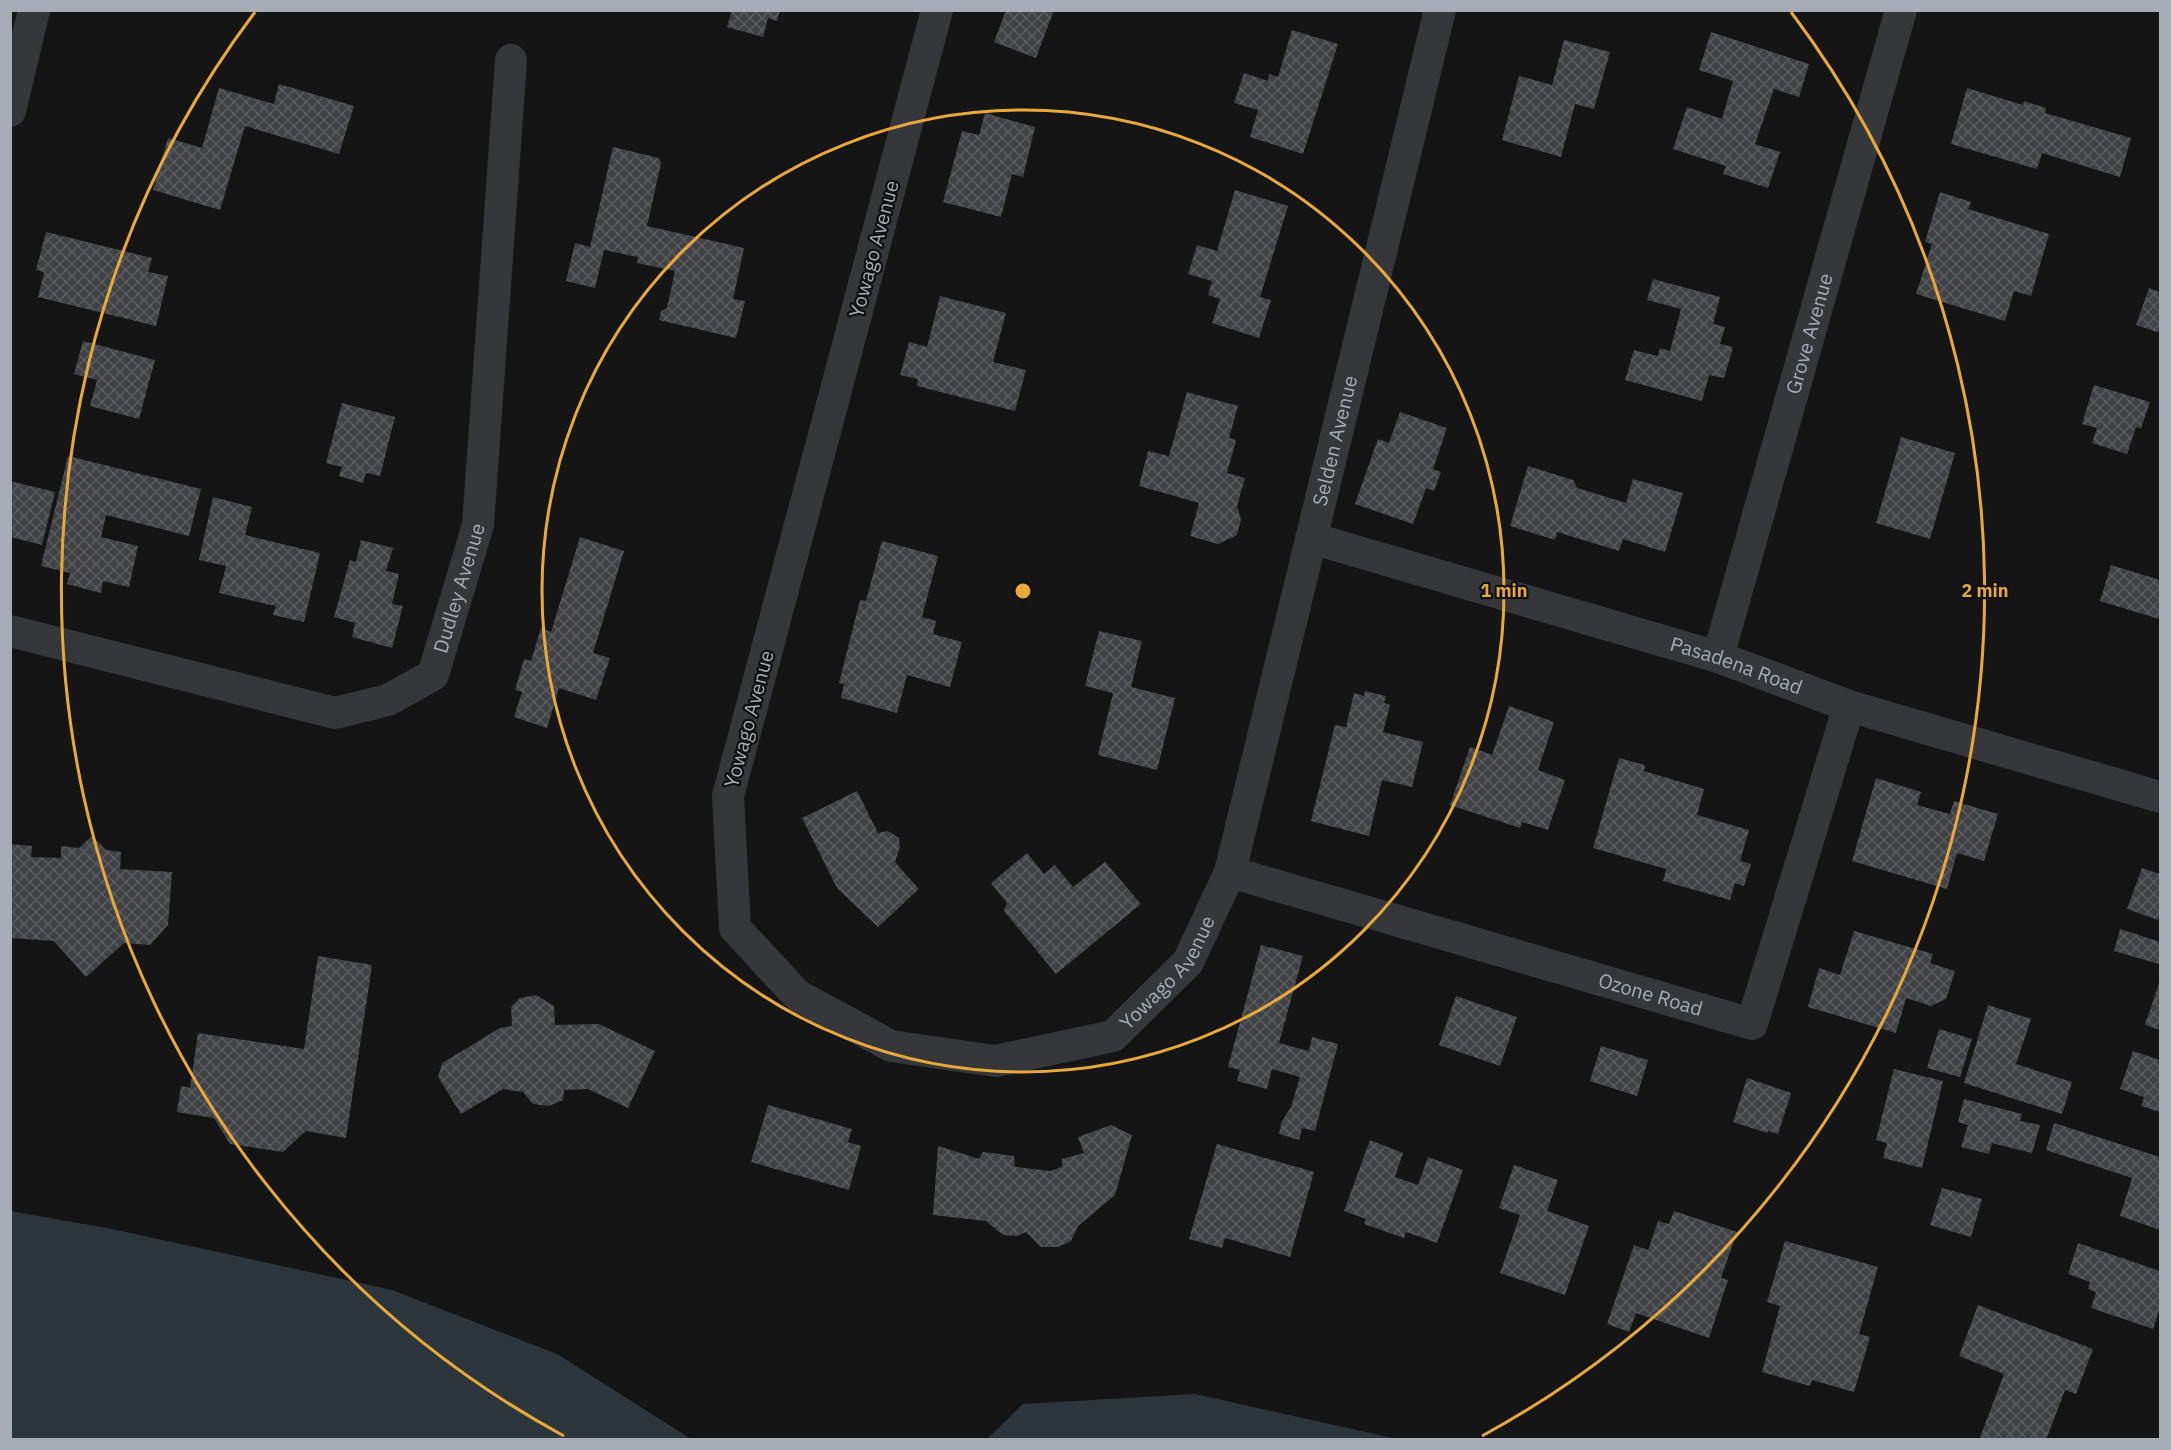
<svg xmlns="http://www.w3.org/2000/svg" width="2171" height="1450" font-family="'IBM Plex Sans',sans-serif">
  <style>
    .water { fill: #2d363c }
    .building { fill: url(#building-cross-hatch) }
    .lines { fill: none; stroke-linecap: round; stroke-linejoin: round }
    .minor { stroke: #36373b; stroke-width: 32 }
    .ring { fill: none; stroke: #e9a93a; stroke-width: 3 }
    .labels { text-anchor: middle; stroke-width: 4.5; stroke-linejoin: round; paint-order: stroke }
    .street-label { font-size: 20px; fill: #a7acb6; stroke: #101011 }
    .centre { fill: #e9a93a; stroke: #101011; stroke-width: 3 }
    .ring-label { font-size: 18px; text-anchor: middle; font-weight: bold; fill: #e9a93a; stroke: #101011; stroke-width: 4.5; stroke-linejoin: round; paint-order: stroke }
  </style>
  <defs>
    <pattern id="building-cross-hatch" width="8" height="8" patternUnits="userSpaceOnUse" patternTransform="scale(1.5)"><rect width="8" height="8" fill="#414246"/><path d="M0 0l8 8M0 8l8-8" fill="none" stroke="#5a5b5e"/></pattern>
  </defs>
  <rect width="100%" height="100%" fill="#151516"/>
  <!-- water -->
  <path class="water" d="M 10,1211 L 112,1229 L 392,1290 L 557,1354 L 691,1439 L 11,1439 Z
    M 1195,1394 L 1397,1439 L 987,1439 L 1023,1404 Z"/>
  <!-- building -->
  <path class="building" d="M 732,10 L 780,10 L 777,21 L 768,18 L 763,37 L 727,27 Z
    M 1006,10 L 1054,10 L 1036,58 L 994,42 Z
    M 1292,30 L 1338,44 L 1303,154 L 1250,137 L 1258,110 L 1234,103 L 1244,73 L 1268,81 L 1269,74 L 1278,77 Z
    M 1711,32 L 1809,64 L 1799,97 L 1774,89 L 1755,144 L 1780,152 L 1768,188 L 1723,174 L 1726,166 L 1673,149 L 1687,107 L 1722,119 L 1733,81 L 1699,70 Z
    M 1564,40 L 1610,52 L 1594,109 L 1575,104 L 1561,157 L 1502,140 L 1519,76 L 1552,85 Z
    M 279,84 L 354,106 L 339,154 L 245,126 L 220,210 L 153,190 L 168,138 L 202,148 L 219,88 L 274,104 Z
    M 1967,88 L 2023,105 L 2024,101 L 2046,108 L 2045,113 L 2131,138 L 2120,177 L 2042,153 L 2037,169 L 1951,144 Z
    M 985,113 L 1035,127 L 1023,177 L 1012,174 L 1001,217 L 943,202 L 962,131 L 979,135 Z
    M 613,147 L 659,158 L 661,163 L 647,226 L 744,248 L 733,299 L 745,301 L 736,338 L 659,320 L 661,311 L 667,308 L 675,271 L 637,263 L 638,257 L 604,250 L 595,288 L 566,281 L 575,243 L 590,247 Z
    M 1235,190 L 1288,206 L 1260,297 L 1271,300 L 1259,338 L 1212,323 L 1220,299 L 1208,295 L 1212,281 L 1188,274 L 1197,245 L 1217,251 Z
    M 1940,192 L 1971,202 L 1968,209 L 2049,234 L 2031,296 L 2014,291 L 2005,321 L 1916,294 L 1932,244 L 1925,242 Z
    M 46,232 L 152,258 L 148,272 L 168,276 L 156,326 L 38,297 L 44,272 L 36,270 Z
    M 1653,279 L 1720,297 L 1713,324 L 1725,327 L 1720,344 L 1733,347 L 1724,378 L 1709,375 L 1702,401 L 1625,380 L 1634,350 L 1658,356 L 1660,348 L 1670,351 L 1681,309 L 1647,300 Z
    M 2149,288 L 2160,292 L 2160,333 L 2136,325 Z
    M 940,296 L 1006,313 L 993,362 L 1026,370 L 1015,411 L 917,386 L 918,379 L 900,375 L 909,342 L 927,347 Z
    M 83,341 L 155,360 L 139,419 L 90,406 L 97,380 L 74,374 Z
    M 2094,385 L 2150,402 L 2141,428 L 2136,427 L 2127,454 L 2092,443 L 2097,428 L 2082,424 Z
    M 1187,392 L 1238,406 L 1229,438 L 1236,440 L 1227,473 L 1245,478 L 1237,506 L 1241,519 L 1237,535 L 1218,544 L 1190,536 L 1199,503 L 1139,486 L 1148,451 L 1169,456 Z
    M 342,403 L 395,417 L 380,476 L 366,473 L 363,483 L 339,476 L 342,467 L 326,463 Z
    M 1400,412 L 1447,428 L 1433,469 L 1441,472 L 1434,491 L 1426,488 L 1413,524 L 1355,504 L 1378,439 L 1389,443 Z
    M 1901,437 L 1955,453 L 1930,539 L 1876,523 Z
    M 68,456 L 201,489 L 189,536 L 106,515 L 101,537 L 138,546 L 129,587 L 103,581 L 101,593 L 67,584 L 70,573 L 41,566 Z
    M 1528,466 L 1573,480 L 1577,488 L 1626,503 L 1633,479 L 1683,493 L 1665,552 L 1623,539 L 1619,551 L 1557,532 L 1555,540 L 1510,526 Z
    M 10,481 L 55,492 L 42,545 L 10,537 Z
    M 213,497 L 252,507 L 245,535 L 320,553 L 304,622 L 273,615 L 276,606 L 219,593 L 226,566 L 199,560 Z
    M 580,537 L 624,551 L 593,653 L 610,658 L 596,700 L 559,688 L 547,728 L 514,717 L 522,692 L 515,690 L 524,659 L 531,661 L 541,628 L 551,632 Z
    M 361,540 L 393,548 L 386,571 L 399,574 L 392,604 L 403,606 L 392,648 L 352,637 L 355,623 L 334,617 L 350,560 L 356,562 Z
    M 882,541 L 938,556 L 922,617 L 936,621 L 933,634 L 962,642 L 950,687 L 907,675 L 897,713 L 841,698 L 844,684 L 839,683 L 860,600 L 866,601 Z
    M 2111,565 L 2160,580 L 2159,619 L 2100,601 Z
    M 1099,631 L 1142,641 L 1131,687 L 1175,698 L 1157,770 L 1098,755 L 1113,693 L 1085,686 Z
    M 1365,691 L 1386,696 L 1384,703 L 1390,705 L 1383,732 L 1423,742 L 1412,787 L 1382,780 L 1369,836 L 1311,821 L 1335,725 L 1346,727 L 1354,693 L 1364,696 Z
    M 1509,706 L 1554,722 L 1538,770 L 1565,780 L 1548,830 L 1522,822 L 1520,828 L 1450,805 L 1470,747 L 1492,755 Z
    M 1619,758 L 1645,765 L 1644,771 L 1704,789 L 1697,815 L 1749,830 L 1740,861 L 1751,864 L 1744,886 L 1735,883 L 1730,900 L 1663,881 L 1666,869 L 1593,848 Z
    M 1876,778 L 1921,792 L 1917,805 L 1950,814 L 1954,801 L 1998,814 L 1984,861 L 1957,853 L 1947,889 L 1852,861 Z
    M 857,791 L 878,833 L 888,831 L 899,838 L 900,847 L 895,862 L 919,889 L 878,927 L 837,888 L 802,818 Z
    M 92,836 L 106,850 L 121,852 L 120,869 L 172,872 L 168,925 L 150,945 L 124,943 L 86,977 L 54,941 L 10,938 L 10,844 L 32,846 L 31,857 L 61,858 L 61,846 L 79,848 Z
    M 1027,853 L 1044,874 L 1055,865 L 1073,887 L 1105,862 L 1141,904 L 1056,974 L 1004,911 L 1007,903 L 991,883 Z
    M 2142,868 L 2160,874 L 2160,914 L 2158,920 L 2127,909 Z
    M 2120,929 L 2160,942 L 2159,964 L 2114,951 Z
    M 1854,931 L 1933,954 L 1930,963 L 1955,971 L 1946,999 L 1931,1006 L 1906,998 L 1896,1033 L 1808,1007 L 1819,968 L 1840,975 Z
    M 1261,945 L 1303,956 L 1279,1043 L 1309,1051 L 1312,1037 L 1338,1044 L 1315,1131 L 1302,1128 L 1299,1140 L 1279,1134 L 1282,1121 L 1291,1107 L 1300,1077 L 1272,1069 L 1267,1089 L 1237,1081 L 1240,1070 L 1228,1067 Z
    M 318,956 L 372,965 L 346,1138 L 306,1131 L 283,1152 L 230,1144 L 214,1118 L 177,1112 L 181,1086 L 190,1088 L 198,1033 L 304,1049 Z
    M 2159,983 L 2160,983 L 2160,1030 L 2145,1025 Z
    M 536,995 L 554,1006 L 555,1025 L 599,1024 L 655,1051 L 628,1108 L 588,1089 L 564,1090 L 563,1100 L 549,1106 L 533,1104 L 523,1092 L 503,1089 L 461,1114 L 438,1077 L 442,1063 L 500,1028 L 512,1026 L 511,1007 L 520,998 Z
    M 1456,996 L 1517,1017 L 1500,1066 L 1439,1045 Z
    M 1988,1005 L 2031,1019 L 2016,1064 L 2072,1082 L 2062,1114 L 1964,1083 Z
    M 1939,1029 L 1972,1039 L 1960,1077 L 1927,1068 Z
    M 1601,1046 L 1648,1060 L 1637,1096 L 1590,1081 Z
    M 2133,1051 L 2160,1060 L 2160,1112 L 2141,1106 L 2144,1097 L 2120,1089 Z
    M 1894,1069 L 1943,1081 L 1922,1168 L 1883,1158 L 1887,1143 L 1876,1140 Z
    M 1747,1078 L 1791,1093 L 1778,1134 L 1768,1131 L 1767,1133 L 1733,1122 Z
    M 1964,1099 L 2022,1114 L 2020,1121 L 2040,1125 L 2032,1153 L 1992,1143 L 1989,1154 L 1961,1147 L 1968,1125 L 1958,1122 Z
    M 768,1105 L 852,1129 L 848,1142 L 861,1146 L 849,1190 L 751,1162 Z
    M 2054,1123 L 2160,1157 L 2160,1230 L 2120,1216 L 2132,1178 L 2046,1150 Z
    M 1111,1125 L 1132,1135 L 1115,1195 L 1078,1226 L 1071,1241 L 1058,1247 L 1041,1247 L 1026,1232 L 1017,1236 L 1003,1235 L 986,1221 L 933,1215 L 938,1146 L 979,1159 L 983,1152 L 1014,1156 L 1015,1167 L 1050,1171 L 1062,1167 L 1062,1159 L 1084,1153 L 1078,1137 Z
    M 1370,1140 L 1403,1153 L 1395,1177 L 1418,1185 L 1428,1157 L 1463,1170 L 1437,1243 L 1406,1232 L 1404,1238 L 1364,1224 L 1366,1219 L 1344,1211 Z
    M 1217,1144 L 1314,1172 L 1290,1257 L 1225,1238 L 1222,1248 L 1189,1239 Z
    M 1514,1165 L 1558,1180 L 1547,1211 L 1589,1226 L 1565,1295 L 1500,1273 L 1520,1215 L 1499,1208 Z
    M 1942,1188 L 1982,1199 L 1971,1237 L 1930,1225 Z
    M 1674,1211 L 1737,1232 L 1721,1278 L 1728,1280 L 1709,1338 L 1636,1313 L 1629,1332 L 1607,1324 L 1634,1245 L 1648,1250 L 1658,1221 L 1669,1224 Z
    M 1785,1241 L 1878,1267 L 1859,1334 L 1870,1337 L 1854,1392 L 1812,1380 L 1810,1386 L 1762,1372 L 1780,1306 L 1767,1302 Z
    M 2078,1243 L 2160,1271 L 2160,1308 L 2153,1329 L 2091,1308 L 2096,1292 L 2088,1289 L 2090,1282 L 2068,1274 Z
    M 1978,1305 L 2093,1349 L 2076,1394 L 2065,1390 L 2046,1440 L 1979,1440 L 2004,1374 L 1959,1356 Z"/>
  <g class="lines">
    <!-- minor -->
    <g class="minor">
      <path id="s1" d="M 937,10 L 728,796 L 735,928 L 797,995 L 891,1046 L 995,1061 L 1113,1036 L 1188,962 L 1230,872 L 1440,10"/>
      <path d="M 10,111 L 34,10"/>
      <path id="s2" d="M 1311,538 L 1718,657 L 1849,706 L 2160,797"/>
      <path id="s3" d="M 10,631 L 335,713 L 388,700 L 433,675 L 478,525 L 511,60"/>
      <path id="s4" d="M 1718,657 L 1901,10"/>
      <path id="s5" d="M 1230,872 L 1752,1024 L 1849,706"/>
    </g>
  </g>
  <!-- distance rings -->
  <g class="ring">
    <circle cx="1023" cy="591" r="481"/>
    <path d="M564 1436A962 962 0 0 1 255 12M1791 12A962 962 0 0 1 1482 1436"/>
  </g>
  <g class="labels">
    <!-- street labels -->
    <g class="street-label">
      <text transform="translate(874 249) rotate(-75)" y="7">Yowago Avenue</text>
      <text dy="7" stroke="none"><textPath href="#s4" startOffset="336">Grove Avenue</textPath></text>
      <text dy="7" stroke="none"><textPath href="#s1" startOffset="2018">Selden Avenue</textPath></text>
      <text dy="7" stroke="none"><textPath href="#s3" startOffset="532">Dudley Avenue</textPath></text>
      <text dy="7" stroke="none"><textPath href="#s2" startOffset="444">Pasadena Road</textPath></text>
      <text transform="translate(749 719) rotate(-75)" y="7">Yowago Avenue</text>
      <text dy="7" stroke="none"><textPath href="#s1" startOffset="1454">Yowago Avenue</textPath></text>
      <text dy="7" stroke="none"><textPath href="#s5" startOffset="438">Ozone Road</textPath></text>
    </g>
  </g>
  <circle cx="1023" cy="591" r="9" class="centre"/>
  <g class="ring-label">
    <text x="1504" y="597">1 min</text>
    <text x="1985" y="597">2 min</text>
  </g>
  <!-- border -->
  <rect width="2171" height="1450" fill="none" stroke="#a7acb6" stroke-width="24"/>
</svg>
